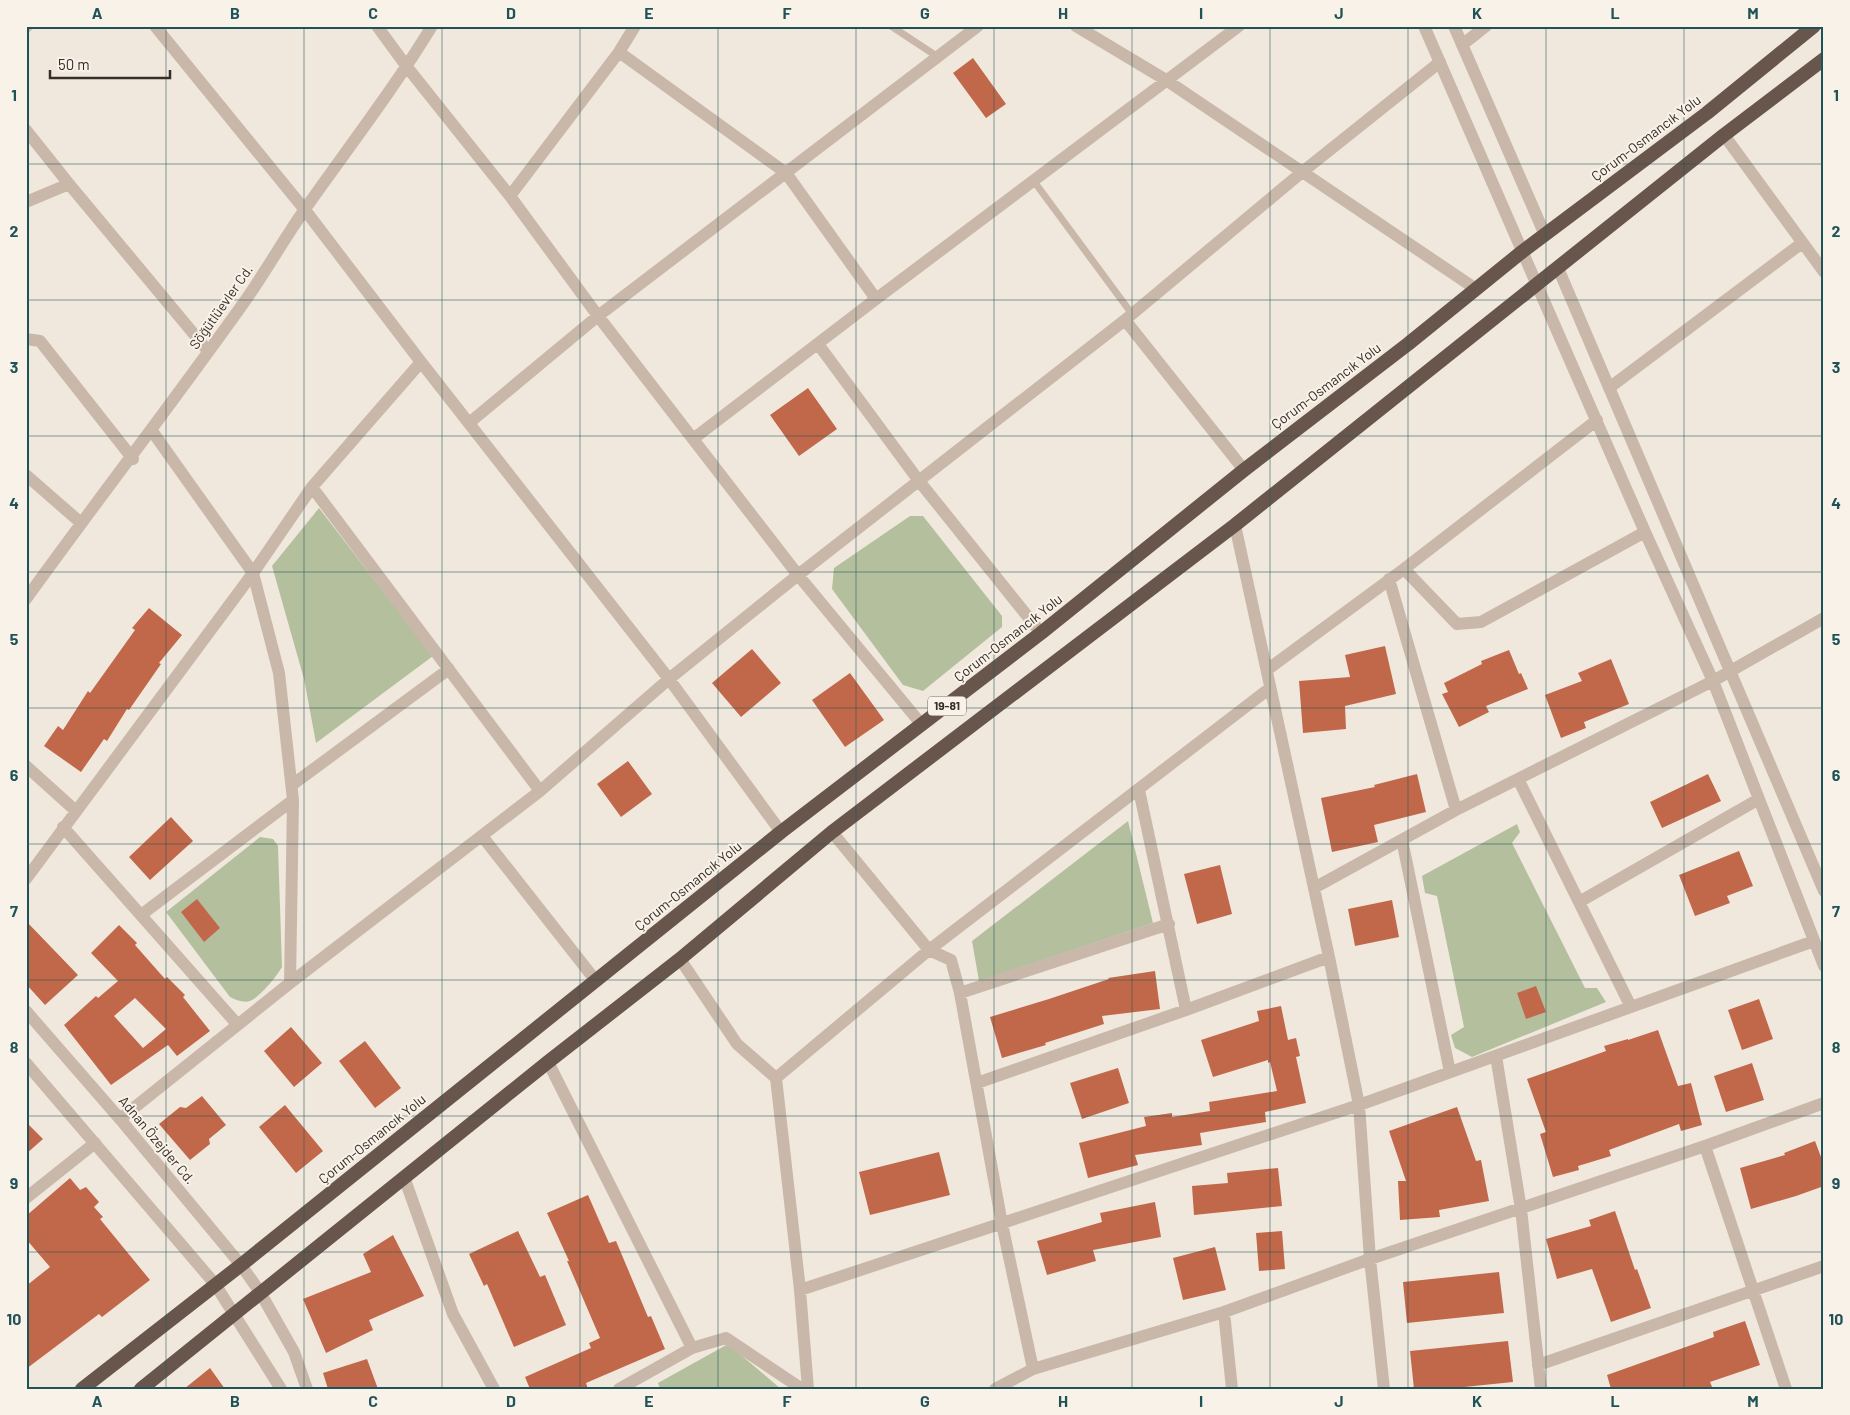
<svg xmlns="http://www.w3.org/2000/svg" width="1850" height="1415" font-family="Barlow,sans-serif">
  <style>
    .green { fill: #b4c09d }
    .building { fill: #c1684b; fill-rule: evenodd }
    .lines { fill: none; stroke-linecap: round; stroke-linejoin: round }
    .service { stroke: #c9b8a9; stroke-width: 7 }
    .minor { stroke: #c9b8a9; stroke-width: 12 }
    .tertiary { stroke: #c9b8a9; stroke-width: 12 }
    .trunk { stroke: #68564d; stroke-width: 14 }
    .grid { fill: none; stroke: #205357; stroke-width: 1; stroke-opacity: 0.55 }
    .labels { text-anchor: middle; stroke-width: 4; stroke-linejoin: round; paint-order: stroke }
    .shield { fill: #f9f2e9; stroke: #716863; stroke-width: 1 }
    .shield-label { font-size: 12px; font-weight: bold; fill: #372d29 }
    .street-label { font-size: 14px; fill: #372d29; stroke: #f9f2e9 }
    .neatline { fill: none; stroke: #205357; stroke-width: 2 }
    .grid-label { font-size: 16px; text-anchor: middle; font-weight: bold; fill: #205357 }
  </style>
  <rect width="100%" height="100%" fill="#f1e8dd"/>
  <!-- green -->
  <path class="green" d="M 319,508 L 433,656 L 316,743 L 304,679 L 272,566 Z
    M 910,516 L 923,516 L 1002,616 L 1002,627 L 923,691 L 903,685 L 832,589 L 834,568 Z
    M 1128,821 L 1153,923 L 979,981 L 972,941 Z
    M 1517,824 L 1520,832 L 1512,843 L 1585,988 L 1597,988 L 1606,1002 L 1472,1057 L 1455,1048 L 1451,1035 L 1464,1027 L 1437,896 L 1425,893 L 1422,876 Z
    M 260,837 L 273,839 L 278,846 L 282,967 C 277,976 260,997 250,1001 C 243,1003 236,1000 230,997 L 166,912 Z
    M 728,1344 L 781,1389 L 660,1389 L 658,1383 Z"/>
  <!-- building -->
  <path class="building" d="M 973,58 L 1006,104 L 986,118 L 953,73 Z
    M 808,388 L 837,429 L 799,456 L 770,415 Z
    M 149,608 L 182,635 L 159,663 L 161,664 L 129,710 L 127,709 L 107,741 L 104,739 L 81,772 L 44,746 L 58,726 L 63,730 L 88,691 L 90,693 L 135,630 L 132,628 Z
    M 1385,646 L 1396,694 L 1345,706 L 1346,729 L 1303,733 L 1299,681 L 1350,677 L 1345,655 Z
    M 752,649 L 781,683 L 741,717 L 712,683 Z
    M 1509,650 L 1519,674 L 1521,673 L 1528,689 L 1486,706 L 1489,712 L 1459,727 L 1442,694 L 1448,692 L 1444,683 L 1482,664 L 1481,661 Z
    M 1611,659 L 1629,704 L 1584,722 L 1586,728 L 1561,738 L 1545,695 L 1582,681 L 1578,673 Z
    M 850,673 L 884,720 L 845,747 L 812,700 Z
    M 628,761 L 652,794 L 621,817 L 597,784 Z
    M 1417,774 L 1426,812 L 1374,825 L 1378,842 L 1332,852 L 1321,798 L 1375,787 L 1374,785 Z
    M 1708,774 L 1721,801 L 1662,828 L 1650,802 Z
    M 171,817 L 193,841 L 150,880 L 129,857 Z
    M 1739,851 L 1753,886 L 1727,896 L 1730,903 L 1695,916 L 1679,875 Z
    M 1220,865 L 1232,914 L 1197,924 L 1184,874 Z
    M 197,899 L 220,928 L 204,942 L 181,912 Z
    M 1392,900 L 1399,937 L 1355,946 L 1348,909 Z
    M 26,921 L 78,975 L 45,1005 L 26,984 Z
    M 119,925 L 137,943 L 135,945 L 165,979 L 167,977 L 185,995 L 183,997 L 210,1031 L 177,1056 L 168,1045 L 111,1085 L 64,1025 L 96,996 L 98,998 L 118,981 L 91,953 ZM 135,998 L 166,1029 L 143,1048 L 114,1016 Z
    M 1155,971 L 1160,1009 L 1102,1016 L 1104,1024 L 1045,1043 L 1046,1045 L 1002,1058 L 990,1017 L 1049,999 L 1109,979 L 1108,978 Z
    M 1536,986 L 1546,1012 L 1526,1019 L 1517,993 Z
    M 1759,999 L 1773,1039 L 1742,1050 L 1728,1010 Z
    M 1281,1006 L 1288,1040 L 1296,1038 L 1300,1056 L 1296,1057 L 1306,1103 L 1265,1112 L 1266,1122 L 1200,1133 L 1202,1145 L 1135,1155 L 1138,1165 L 1088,1178 L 1079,1143 L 1146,1126 L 1144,1117 L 1172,1113 L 1172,1117 L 1210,1111 L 1209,1102 L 1277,1091 L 1270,1062 L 1268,1063 L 1268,1060 L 1213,1077 L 1201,1040 L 1259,1021 L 1257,1011 Z
    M 291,1027 L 322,1063 L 294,1087 L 264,1051 Z
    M 1658,1030 L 1678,1086 L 1691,1083 L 1702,1125 L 1681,1131 L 1679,1124 L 1609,1150 L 1611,1156 L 1578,1166 L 1579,1170 L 1553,1177 L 1540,1134 L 1546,1132 L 1527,1079 L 1606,1051 L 1604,1046 L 1628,1039 L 1628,1040 Z
    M 365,1041 L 401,1088 L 375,1108 L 339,1061 Z
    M 1752,1063 L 1764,1100 L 1726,1112 L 1714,1076 Z
    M 1118,1068 L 1129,1103 L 1082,1119 L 1070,1083 Z
    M 202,1096 L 226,1125 L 209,1139 L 210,1144 L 190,1160 L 159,1124 L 180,1107 L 186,1108 Z
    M 285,1105 L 323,1151 L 296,1173 L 259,1127 Z
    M 1457,1107 L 1476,1161 L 1481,1160 L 1489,1201 L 1439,1210 L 1440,1217 L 1400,1220 L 1398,1181 L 1406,1181 L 1389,1131 Z
    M 26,1122 L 43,1139 L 26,1154 Z
    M 1815,1141 L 1824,1165 L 1824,1186 L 1796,1196 L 1751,1209 L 1740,1168 L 1785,1155 L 1784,1153 Z
    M 939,1152 L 950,1195 L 870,1215 L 859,1172 Z
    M 1278,1168 L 1282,1206 L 1194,1215 L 1192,1186 L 1228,1183 L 1227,1173 Z
    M 70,1178 L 80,1190 L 86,1187 L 99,1202 L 94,1207 L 103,1217 L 100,1219 L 150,1280 L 102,1317 L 99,1314 L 26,1369 L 26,1286 L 50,1267 L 26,1239 L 26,1216 Z
    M 588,1195 L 609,1243 L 616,1241 L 648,1317 L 651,1316 L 665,1349 L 586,1383 L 588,1389 L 530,1389 L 525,1377 L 591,1348 L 589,1343 L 600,1338 L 567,1261 L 569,1261 L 547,1213 Z
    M 1155,1202 L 1161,1237 L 1093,1250 L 1096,1261 L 1047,1275 L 1037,1241 L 1102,1222 L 1100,1213 Z
    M 1615,1211 L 1635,1270 L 1637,1269 L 1651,1308 L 1611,1322 L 1592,1269 L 1557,1279 L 1546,1239 L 1591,1226 L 1589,1220 Z
    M 518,1231 L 540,1277 L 545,1275 L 566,1325 L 514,1347 L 487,1284 L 484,1286 L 469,1254 Z
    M 1282,1231 L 1285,1269 L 1259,1271 L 1256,1233 Z
    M 393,1235 L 424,1296 L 369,1320 L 373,1330 L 326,1353 L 303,1299 L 371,1272 L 363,1254 Z
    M 1215,1247 L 1226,1290 L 1183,1300 L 1173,1258 Z
    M 1499,1272 L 1504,1313 L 1407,1323 L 1403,1282 Z
    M 1745,1321 L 1760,1365 L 1710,1382 L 1713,1389 L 1611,1389 L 1607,1375 L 1714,1337 L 1713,1332 Z
    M 1508,1341 L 1513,1382 L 1445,1389 L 1414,1389 L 1410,1351 Z
    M 367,1359 L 378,1389 L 328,1389 L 323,1373 Z
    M 210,1368 L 225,1389 L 184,1389 Z"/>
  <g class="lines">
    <!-- service -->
    <path class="service" d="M 891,26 L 938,57
      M 1033,180 L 1132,314"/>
    <!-- minor -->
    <path class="minor" d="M 155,26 L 305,210 L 421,362 L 669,679 L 781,832
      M 377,26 L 407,67 L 510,196 L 598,316 L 798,575 L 922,725
      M 1076,26 L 1166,80 L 1476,289
      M 1454,26 L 1545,235
      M 26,27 L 27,26
      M 1462,45 L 1486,26
      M 619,52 L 786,173 L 876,299
      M 26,130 L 69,184 L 208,351
      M 1724,135 L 1824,272
      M 510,196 L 619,52 L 635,26
      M 26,202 L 69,184
      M 1558,268 L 1824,891
      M 1537,285 L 1645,532 L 1713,681 L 1824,966
      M 1125,320 L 1244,470
      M 26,339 L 40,341 L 133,459
      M 818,344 L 919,481 L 1041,633
      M 1609,388 L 1802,243
      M 469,423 L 598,316 L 978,26
      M 152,431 L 253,573 L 279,673 L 293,800 L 290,983
      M 693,439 L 876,299 L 1239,26
      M 26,475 L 81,523
      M 312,487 L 540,791
      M 1235,525 L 1329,957 L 1359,1105 L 1370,1259 L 1384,1389
      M 1404,569 L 1457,624 L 1481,622 L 1645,532
      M 1389,579 L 1456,810
      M 26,599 C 98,499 174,401 245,301 C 266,271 284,239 305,209 C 348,148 393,90 432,26
      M 1267,670 L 1404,569 L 1597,420
      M 26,766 L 76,811
      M 1518,779 L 1631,1007
      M 292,785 L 449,669
      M 1139,790 L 1186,1010
      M 63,827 L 237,1024
      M 832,832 L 929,950 L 951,960 L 960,993 L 1002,1224 L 1033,1369
      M 482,836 L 596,981
      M 1402,840 L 1450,1072
      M 26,879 L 253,573 L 312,487 L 421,362
      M 1314,888 L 1456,810 L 1713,681 L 1824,618
      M 1579,902 L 1759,799
      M 141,915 L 293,800
      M 680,959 L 737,1044 L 776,1078 L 800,1290 L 808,1389
      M 960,993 L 1169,924
      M 1496,1056 L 1521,1209 L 1541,1389
      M 548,1062 L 692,1348
      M 776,1078 L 929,950 L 1270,688
      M 977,1083 L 1186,1010 L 1329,957
      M 120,1119 L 290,983 L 540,791 L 669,679 L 798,575 L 1125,320 L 1301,173 L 1440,62
      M 1705,1146 L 1786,1389
      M 404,1177 L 453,1314 L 494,1389
      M 26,1198 L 95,1143
      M 800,1290 L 1359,1105 L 1814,941
      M 1224,1312 L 1232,1389
      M 1538,1365 L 1824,1266
      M 619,1389 L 692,1348 L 726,1338 L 802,1389
      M 995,1389 L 1033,1369 L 1224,1312 L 1370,1259 L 1705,1146 L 1824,1103"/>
    <!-- tertiary -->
    <path class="tertiary" d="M 1424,26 L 1537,285
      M 26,1011 L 120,1119 L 241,1265 L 260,1292 L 294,1352 L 307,1389
      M 26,1063 L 215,1284 L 281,1389"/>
    <!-- trunk -->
    <path class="trunk" d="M 82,1389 L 241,1265 L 781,832 L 1041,633 L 1244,470 L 1408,344 L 1523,251 L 1707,113 L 1814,26
      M 141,1389 L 548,1062 L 680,959 L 832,832 L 1235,525 L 1724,135 L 1824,59"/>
  </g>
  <!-- grid -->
  <path class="grid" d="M 166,26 L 166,1389M 304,26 L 304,1389M 442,26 L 442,1389M 580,26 L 580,1389M 718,26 L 718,1389M 856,26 L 856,1389M 994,26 L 994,1389M 1132,26 L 1132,1389M 1270,26 L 1270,1389M 1408,26 L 1408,1389M 1546,26 L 1546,1389M 1684,26 L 1684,1389M 26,164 L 1824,164M 26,300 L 1824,300M 26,436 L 1824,436M 26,572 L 1824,572M 26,708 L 1824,708M 26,844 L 1824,844M 26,980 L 1824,980M 26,1116 L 1824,1116M 26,1252 L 1824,1252"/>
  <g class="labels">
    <!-- shield labels -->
    <rect class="shield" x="928" y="696.5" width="38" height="19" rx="4"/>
    <g class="shield-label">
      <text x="947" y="710">19-81</text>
    </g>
    <!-- street labels -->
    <g class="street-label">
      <text transform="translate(1646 138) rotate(-37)" y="5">Çorum-Osmancık Yolu</text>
      <text transform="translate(221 307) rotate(-55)" y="5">Söğütlüevler Cd.</text>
      <text transform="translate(1326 386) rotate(-37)" y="5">Çorum-Osmancık Yolu</text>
      <text transform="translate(1008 638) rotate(-38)" y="5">Çorum-Osmancık Yolu</text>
      <text transform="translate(688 886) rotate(-39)" y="5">Çorum-Osmancık Yolu</text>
      <text transform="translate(372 1139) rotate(-39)" y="5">Çorum-Osmancık Yolu</text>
      <text transform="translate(157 1140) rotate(50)" y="5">Adnan Özejder Cd.</text>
    </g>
  </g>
  <!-- border -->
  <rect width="1850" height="1415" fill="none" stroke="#f9f2e9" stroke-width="55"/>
  <!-- scale -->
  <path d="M50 70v8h120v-8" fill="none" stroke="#372d29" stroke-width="2.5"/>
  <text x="58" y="70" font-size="15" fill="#372d29" stroke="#f9f2e9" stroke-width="4" paint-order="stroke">50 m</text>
  <rect x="28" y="28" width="1794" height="1360" class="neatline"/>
  <g class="grid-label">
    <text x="97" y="19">A</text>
    <text x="235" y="19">B</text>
    <text x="373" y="19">C</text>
    <text x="511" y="19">D</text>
    <text x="649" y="19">E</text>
    <text x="787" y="19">F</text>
    <text x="925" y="19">G</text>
    <text x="1063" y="19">H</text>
    <text x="1201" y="19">I</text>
    <text x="1339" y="19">J</text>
    <text x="1477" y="19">K</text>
    <text x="1615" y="19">L</text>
    <text x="1753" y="19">M</text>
    <text x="14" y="101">1</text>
    <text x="1836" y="101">1</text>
    <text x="14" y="237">2</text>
    <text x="1836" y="237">2</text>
    <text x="14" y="373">3</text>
    <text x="1836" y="373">3</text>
    <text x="14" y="509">4</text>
    <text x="1836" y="509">4</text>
    <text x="14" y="645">5</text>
    <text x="1836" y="645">5</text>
    <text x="14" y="781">6</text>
    <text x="1836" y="781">6</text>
    <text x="14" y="917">7</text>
    <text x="1836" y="917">7</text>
    <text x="14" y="1053">8</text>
    <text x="1836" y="1053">8</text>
    <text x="14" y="1189">9</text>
    <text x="1836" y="1189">9</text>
    <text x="14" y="1325">10</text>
    <text x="1836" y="1325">10</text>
    <text x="97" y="1407">A</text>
    <text x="235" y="1407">B</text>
    <text x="373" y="1407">C</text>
    <text x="511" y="1407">D</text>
    <text x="649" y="1407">E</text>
    <text x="787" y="1407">F</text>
    <text x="925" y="1407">G</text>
    <text x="1063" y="1407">H</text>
    <text x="1201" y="1407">I</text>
    <text x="1339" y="1407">J</text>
    <text x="1477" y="1407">K</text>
    <text x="1615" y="1407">L</text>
    <text x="1753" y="1407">M</text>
  </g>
</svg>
